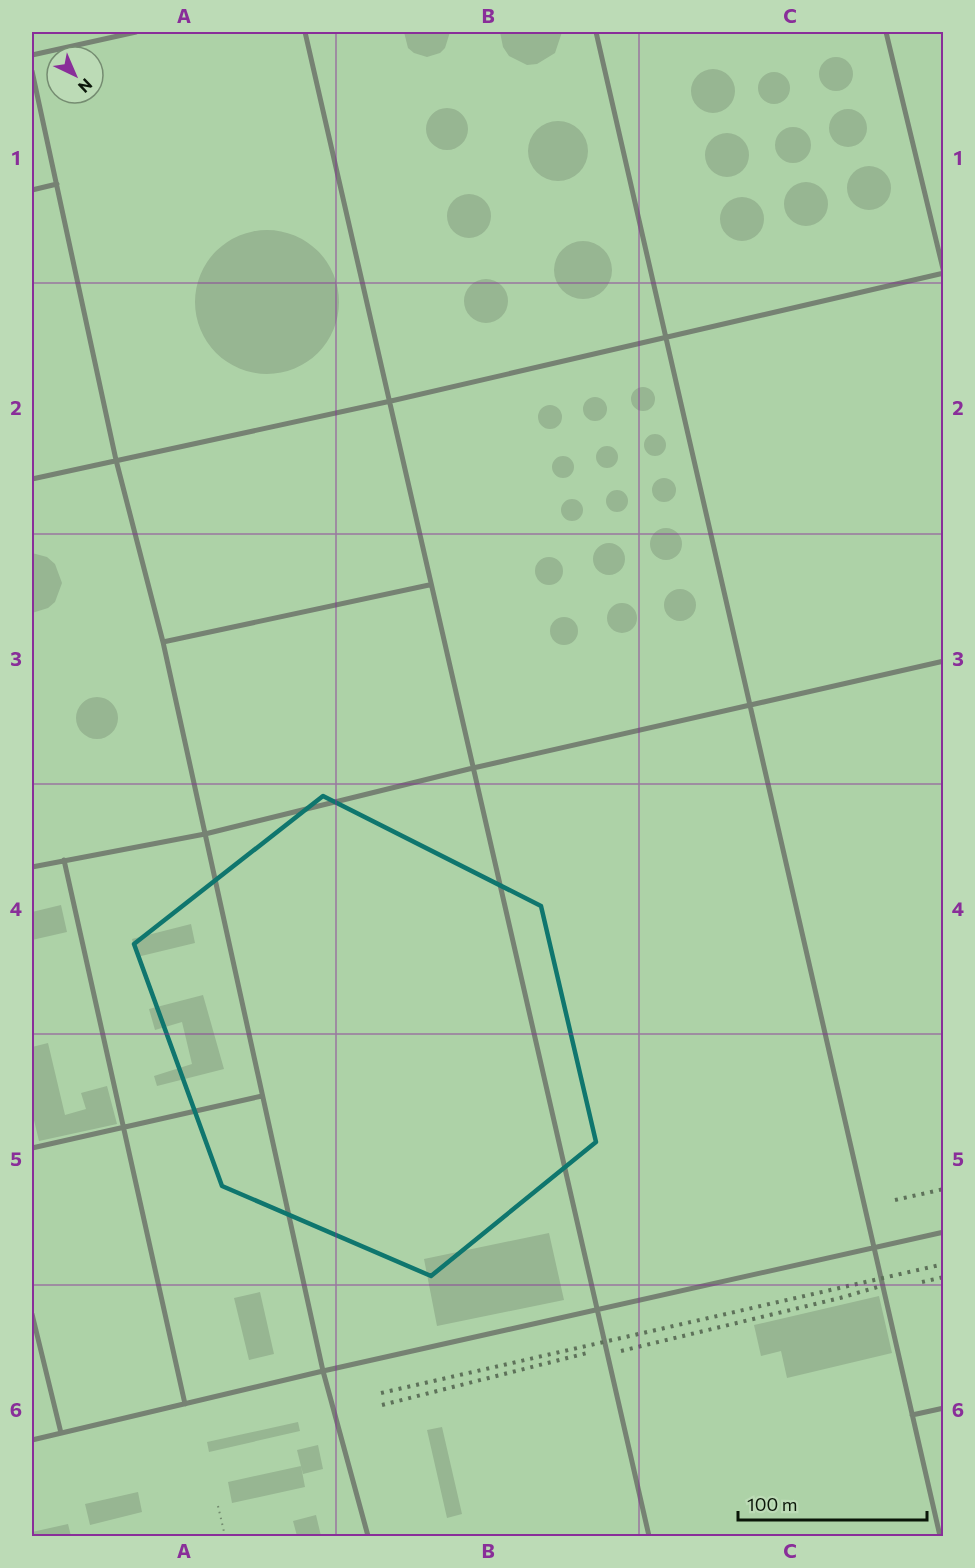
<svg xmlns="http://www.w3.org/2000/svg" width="975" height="1568" font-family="Commissioner,sans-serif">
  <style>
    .built { fill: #add2a7; fill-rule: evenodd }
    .building { fill: #97b692 }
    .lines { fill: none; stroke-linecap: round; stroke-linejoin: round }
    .path { stroke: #738a6f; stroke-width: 2; stroke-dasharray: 1.5 4.5; stroke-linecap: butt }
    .service { stroke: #768273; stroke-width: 5 }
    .rail { stroke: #5e725a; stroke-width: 4; stroke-dasharray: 3 6; stroke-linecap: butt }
    .marked { fill: none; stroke: #0f766e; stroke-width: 4.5; stroke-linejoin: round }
    .grid { fill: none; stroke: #892e99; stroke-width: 1.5; stroke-opacity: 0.55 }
    .neatline { fill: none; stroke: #892e99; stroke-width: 2 }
    .grid-label { font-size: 20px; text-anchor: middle; font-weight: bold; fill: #892e99 }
  </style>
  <rect width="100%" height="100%" fill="#bcdbb6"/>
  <!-- built -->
  <path class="built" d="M 32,32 L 943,32 L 943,1536 L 32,1536 ZM 57,57 L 93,57 L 93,93 L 57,93 Z"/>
  <!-- building -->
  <path class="building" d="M 404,32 L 450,32 L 445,48 L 440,53 L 427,57 L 414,53 L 408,48 Z
    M 500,32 L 562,32 L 555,53 L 537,64 L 527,65 L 509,56 L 503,47 Z
    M819 74a17 17 0 1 1 34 0a17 17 0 1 1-34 0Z
    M691 91a22 22 0 1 1 44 0a22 22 0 1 1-44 0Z
    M758 88a16 16 0 1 1 32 0a16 16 0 1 1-32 0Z
    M426 129a21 21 0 1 1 42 0a21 21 0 1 1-42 0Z
    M829 128a19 19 0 1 1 38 0a19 19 0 1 1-38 0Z
    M528 151a30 30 0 1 1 60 0a30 30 0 1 1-60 0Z
    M775 145a18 18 0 1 1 36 0a18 18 0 1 1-36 0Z
    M705 155a22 22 0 1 1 44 0a22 22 0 1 1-44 0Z
    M847 188a22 22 0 1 1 44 0a22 22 0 1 1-44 0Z
    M784 204a22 22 0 1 1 44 0a22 22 0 1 1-44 0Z
    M447 216a22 22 0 1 1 44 0a22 22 0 1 1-44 0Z
    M720 219a22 22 0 1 1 44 0a22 22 0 1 1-44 0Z
    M195 302a72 72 0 1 1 144 0a72 72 0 1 1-144 0Z
    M554 270a29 29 0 1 1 58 0a29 29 0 1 1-58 0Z
    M464 301a22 22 0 1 1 44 0a22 22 0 1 1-44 0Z
    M631 399a12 12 0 1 1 24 0a12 12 0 1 1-24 0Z
    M583 409a12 12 0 1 1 24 0a12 12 0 1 1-24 0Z
    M538 417a12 12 0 1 1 24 0a12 12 0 1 1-24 0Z
    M644 445a11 11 0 1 1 22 0a11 11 0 1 1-22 0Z
    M596 457a11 11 0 1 1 22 0a11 11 0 1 1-22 0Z
    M552 467a11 11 0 1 1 22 0a11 11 0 1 1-22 0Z
    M652 490a12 12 0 1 1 24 0a12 12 0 1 1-24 0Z
    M606 501a11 11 0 1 1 22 0a11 11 0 1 1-22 0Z
    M561 510a11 11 0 1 1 22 0a11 11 0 1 1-22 0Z
    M650 544a16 16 0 1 1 32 0a16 16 0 1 1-32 0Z
    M593 559a16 16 0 1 1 32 0a16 16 0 1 1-32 0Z
    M 32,553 L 47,557 L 55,564 L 62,583 L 55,602 L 48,608 L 32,613 Z
    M535 571a14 14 0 1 1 28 0a14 14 0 1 1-28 0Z
    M664 605a16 16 0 1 1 32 0a16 16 0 1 1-32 0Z
    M607 618a15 15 0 1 1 30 0a15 15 0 1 1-30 0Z
    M550 631a14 14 0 1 1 28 0a14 14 0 1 1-28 0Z
    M76 718a21 21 0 1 1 42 0a21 21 0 1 1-42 0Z
    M 61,905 L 67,932 L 32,940 L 32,912 Z
    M 191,924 L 195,943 L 137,957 L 132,939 Z
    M 203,995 L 224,1069 L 157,1086 L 154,1076 L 192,1064 L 182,1022 L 155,1030 L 149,1009 Z
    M 48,1043 L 65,1115 L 86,1109 L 81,1093 L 107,1086 L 117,1124 L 39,1141 L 32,1112 L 32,1047 Z
    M 549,1233 L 564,1300 L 437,1326 L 424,1259 Z
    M 260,1292 L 274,1354 L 249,1360 L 234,1298 Z
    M 879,1296 L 892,1353 L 787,1378 L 781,1351 L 761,1356 L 754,1325 Z
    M 298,1422 L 300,1431 L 209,1452 L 207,1442 Z
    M 442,1427 L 462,1514 L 447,1518 L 427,1430 Z
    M 318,1445 L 323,1469 L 303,1474 L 297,1450 Z
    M 301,1466 L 305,1487 L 232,1503 L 228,1482 Z
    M 138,1492 L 142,1512 L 90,1525 L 85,1504 Z
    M 316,1515 L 321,1536 L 297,1536 L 293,1521 Z
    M 68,1524 L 71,1536 L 32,1536 L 32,1532 Z"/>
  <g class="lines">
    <!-- path -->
    <path class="path" d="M 218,1506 L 225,1536"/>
    <!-- service -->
    <path class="service" d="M 305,32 L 649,1536
      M 596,32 L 940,1536
      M 886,32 L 944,273
      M 32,55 L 136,32
      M 32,71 L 116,460 L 163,642 L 323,1371 L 368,1536
      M 32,190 L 57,184
      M 32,479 L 391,401 L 944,273
      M 163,642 L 429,585
      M 64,860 L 185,1404
      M 32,867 L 205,834 L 473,768 L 944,661
      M 32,1148 L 262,1096
      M 32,1314 L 61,1433
      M 912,1415 L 944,1408
      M 32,1440 L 323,1371 L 944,1232"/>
    <!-- rail -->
    <path class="rail" d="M 895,1200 L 944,1189
      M 922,1282 L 944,1277
      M 621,1351 L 840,1298 L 881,1286
      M 381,1393 L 944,1264
      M 382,1405 L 587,1353"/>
  </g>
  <!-- marked area -->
  <path class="marked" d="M 323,796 L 541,906 L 596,1142 L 431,1276 L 222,1186 L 134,944 Z"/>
  <!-- grid -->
  <path class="grid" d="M 336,32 L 336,1536M 639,32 L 639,1536M 32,283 L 944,283M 32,534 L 944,534M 32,784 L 944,784M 32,1034 L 944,1034M 32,1285 L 944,1285"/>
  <!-- border -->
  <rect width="975" height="1568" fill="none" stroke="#bcdbb6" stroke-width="66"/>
  <!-- north arrow -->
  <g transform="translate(75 75) rotate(136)"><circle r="28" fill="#bcdbb6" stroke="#758c71" stroke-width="1.5"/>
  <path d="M0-4.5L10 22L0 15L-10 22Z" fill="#892e99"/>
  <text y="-9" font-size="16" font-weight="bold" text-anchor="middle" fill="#0b1609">N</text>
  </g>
  <!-- scale -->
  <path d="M738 1511v9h189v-9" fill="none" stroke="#0b1609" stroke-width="3"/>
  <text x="747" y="1511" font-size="18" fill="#0b1609" stroke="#bcdbb6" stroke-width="4.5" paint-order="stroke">100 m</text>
  <rect x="33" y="33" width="909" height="1502" class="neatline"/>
  <g class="grid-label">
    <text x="184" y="23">A</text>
    <text x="488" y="23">B</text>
    <text x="790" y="23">C</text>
    <text x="16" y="165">1</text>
    <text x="958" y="165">1</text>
    <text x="16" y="415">2</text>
    <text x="958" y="415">2</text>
    <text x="16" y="666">3</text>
    <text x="958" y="666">3</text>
    <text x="16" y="916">4</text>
    <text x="958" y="916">4</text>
    <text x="16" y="1166">5</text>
    <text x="958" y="1166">5</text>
    <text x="16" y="1417">6</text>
    <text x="958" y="1417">6</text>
    <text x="184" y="1558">A</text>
    <text x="488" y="1558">B</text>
    <text x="790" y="1558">C</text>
  </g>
</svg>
